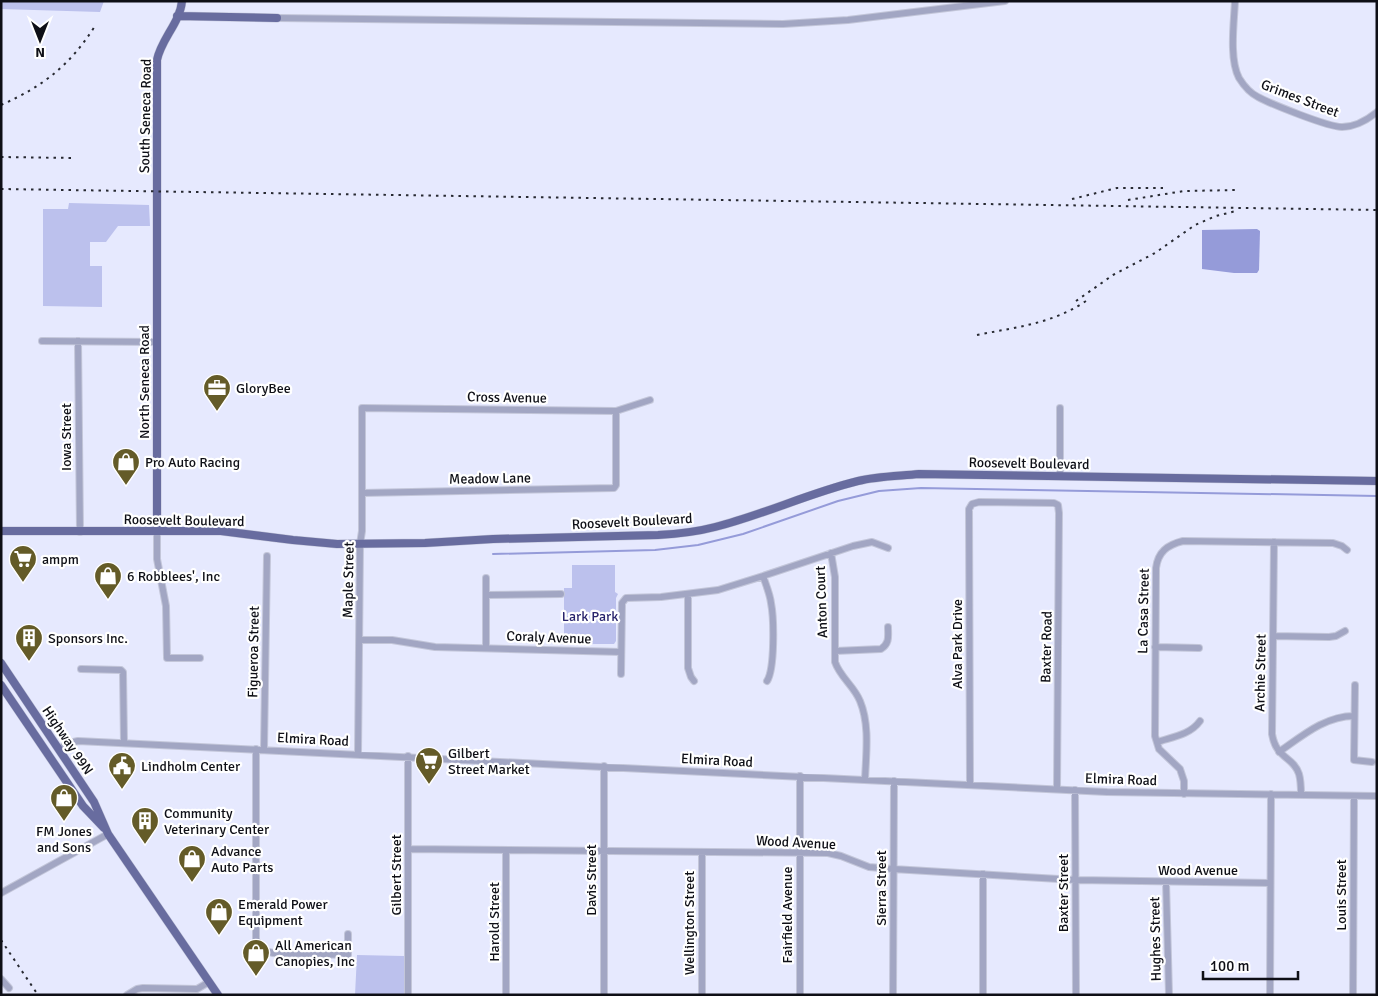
<svg xmlns="http://www.w3.org/2000/svg" width="1378" height="996" font-family="Signika,sans-serif">
  <style>
    .green { fill: #bcc1ed }
    .water { fill: #959bd9 }
    .lines { fill: none; stroke-linecap: round; stroke-linejoin: round }
    .stream { stroke: #959bd9; stroke-width: 2 }
    .minor-casing { stroke: #c3c6d9; stroke-width: 8 }
    .major-casing { stroke: #c3c6d9; stroke-width: 9 }
    .minor { stroke: #a2a6c3; stroke-width: 6 }
    .major { stroke: #686c9f; stroke-width: 8 }
    .rail { stroke: #272931; stroke-width: 2; stroke-dasharray: 2.5 5; stroke-linecap: butt }
    .labels { text-anchor: middle; stroke-width: 4.5; stroke-linejoin: round; paint-order: stroke }
    .street-label { font-size: 14px; fill: #0e0f16; stroke: #fff }
    .poi-label { font-size: 14px; fill: #0e0f16; stroke: #fff; text-anchor: start }
    .park-label { font-size: 14px; fill: #28236c; stroke: #fff }
  </style>
  <rect width="100%" height="100%" fill="#e6e9fe"/>
  <!-- green -->
  <path class="green" d="M 1,1 L 104,1 L 100,12 L 1,9 Z
    M 69,203 L 149,205 L 150,226 L 118,226 L 106,242 L 90,242 L 90,266 L 102,266 L 102,307 L 43,306 L 43,209 L 68,209 Z
    M 572,565 L 615,565 L 615,592 L 618,594 L 616,598 L 616,641 L 614,644 L 564,644 L 564,588 L 572,588 Z
    M 357,955 L 404,956 L 404,994 L 355,995 Z"/>
  <!-- water -->
  <path class="water" d="M 1257,229 L 1260,231 L 1259,270 L 1257,273 L 1234,273 L 1202,269 L 1202,230 Z"/>
  <g class="lines">
    <!-- stream -->
    <path class="stream" d="M 493,554 L 655,550 L 698,545 L 743,534 L 838,501 L 879,491 L 921,488 L 1377,496"/>
    <defs>
      <path id="minor" d="M 1235,1 C 1234,23 1229,59 1239,78 C 1244,86 1250,93 1258,97 C 1271,104 1328,127 1342,127 C 1355,127 1367,120 1377,112
        M 277,18 L 783,24 L 848,20 L 1005,1
        M 42,341 L 156,342
        M 78,341 L 80,532
        M 1060,476 L 1060,408
        M 362,493 L 614,488 L 616,485 L 616,411
        M 157,531 L 157,559 L 166,606 L 167,658 L 200,658
        M 1274,542 L 1272,734 C 1276,759 1293,756 1299,774 C 1301,781 1301,788 1301,795
        M 831,553 L 835,577 L 835,662 C 840,677 854,686 860,701 C 870,725 866,754 865,780
        M 763,576 C 766,585 770,594 771,603 C 774,618 775,669 767,681
        M 486,578 L 486,647
        M 688,594 L 688,668 L 691,677 L 694,681
        M 486,595 L 561,594
        M 1273,636 L 1329,637 L 1336,636 L 1345,631
        M 359,640 L 392,640 L 435,647 L 621,652
        M 1155,647 L 1199,648
        M 835,651 L 881,649 C 890,643 888,636 888,627
        M 81,669 L 121,670 L 123,672 L 124,743
        M 621,674 L 622,603 L 626,598 L 661,597 L 718,590 L 763,576 L 853,546 L 872,542 L 888,548
        M 1355,685 L 1354,760 L 1372,762
        M 1157,742 C 1172,737 1190,735 1200,721
        M 59,749 L 69,743 L 78,741 L 1107,792 L 1377,796
        M 256,749 L 256,939 C 259,948 265,951 273,953 L 348,955 L 348,934
        M 264,749 L 267,556
        M 1279,752 C 1302,736 1325,716 1354,716
        M 358,754 L 360,544 L 362,531 L 362,408 L 616,411 L 650,400
        M 408,756 L 408,995
        M 604,766 L 604,995
        M 970,785 L 969,509 L 972,504 L 979,502 L 1054,503 L 1058,505 L 1059,513 L 1057,789
        M 1075,790 L 1076,995
        M 1184,794 L 1184,781 L 1180,769 L 1159,749 L 1155,736 L 1156,568 C 1158,552 1167,545 1183,541 L 1333,543 L 1342,546 L 1347,550
        M 408,849 L 828,853 L 841,856 L 869,867 L 893,869 L 1076,880 L 1270,883
        M 702,852 L 702,995
        M 1166,882 L 1169,995
        M 1,893 L 108,834
        M 1,979 L 9,988
        M 127,995 L 137,989 L 143,988 L 197,989 L 209,982
        M 506,995 L 506,850
        M 800,995 L 800,776
        M 893,995 L 894,781
        M 983,995 L 983,874
        M 1270,995 L 1271,794
        M 1353,995 L 1354,796"/>
      <path id="major" d="M 177,16 L 277,18
        M 1,531 L 221,531 L 293,540 L 337,544 L 425,543 L 493,539 L 658,535 C 677,534 696,532 715,527 C 763,515 809,493 858,481 C 877,476 899,476 919,474 L 1377,481
        M 157,531 L 157,60 C 161,39 180,23 182,1
        M 1,663 L 94,802 L 108,834 L 218,995
        M 1,685 L 83,806 L 104,828"/>
    </defs>
    <!-- minor casing -->
    <use href="#minor" class="minor-casing"/>
    <!-- major casing -->
    <use href="#major" class="major-casing"/>
    <!-- minor -->
    <use href="#minor" class="minor"/>
    <!-- major -->
    <use href="#major" class="major"/>
    <!-- rail -->
    <path class="rail" d="M 1,105 C 44,86 70,65 95,26
      M 1,157 L 73,158
      M 1,189 L 1377,210
      M 1072,199 L 1117,188 L 1163,188
      M 1128,200 L 1184,191 L 1239,190
      M 1076,301 L 1113,275 L 1155,253 L 1195,225 L 1216,216 L 1236,211
      M 977,335 C 1016,327 1052,324 1086,301
      M 1,940 L 38,995"/>
  </g>
  <!-- icons -->
  <defs>
    <symbol id="office-pin" viewBox="-11 -11 22 30"><path d="M0 17L-7.5 6A9.5 9.5 0 1 1 7.5 6Z" fill="#645b28" stroke="#fff"/><path d="M-6-3h4V-5.5h4V-3h4V5H-6ZM-1-4.5V-3h2v-1.5ZM-6 0V1H6V0Z" fill="#fff"/></symbol>
    <symbol id="shop-pin" viewBox="-11 -11 22 30"><path d="M0 17L-7.5 6A9.5 9.5 0 1 1 7.5 6Z" fill="#645b28" stroke="#fff"/><path d="M-5-2.5h2.3a2.7 3.5 0 0 1 5.4 0H5L5.5 6h-11ZM-1.5-2.5h3a1.5 2.3 0 0 0-3 0Z" fill="#fff"/></symbol>
    <symbol id="supermarket-pin" viewBox="-11 -11 22 30"><path d="M0 17L-7.5 6A9.5 9.5 0 1 1 7.5 6Z" fill="#645b28" stroke="#fff"/><path d="M-6-5.5h2.5l.6 2H6L4.5 2H-2.5L-4.4-4H-6ZM-1.5 3.2a1.3 1.3 0 1 0 .1 0ZM3 3.2a1.3 1.3 0 1 0 .1 0Z" fill="#fff"/></symbol>
    <symbol id="building-pin" viewBox="-11 -11 22 30"><path d="M0 17L-7.5 6A9.5 9.5 0 1 1 7.5 6Z" fill="#645b28" stroke="#fff"/><path d="M-4-6H4V6H1V3H-1V6H-4ZM-2.5-4.3h1.7v1.8h-1.7ZM.8-4.3h1.7v1.8H.8ZM-2.5-1h1.7V.8h-1.7ZM.8-1h1.7V.8H.8Z" fill="#fff"/></symbol>
    <symbol id="civic-pin" viewBox="-11 -11 22 30"><path d="M0 17L-7.5 6A9.5 9.5 0 1 1 7.5 6Z" fill="#645b28" stroke="#fff"/><path d="M-.6-6.5H3V-4.5H.6V-3L4-1V1h2V6H-6V1h2V-1L-.6-3ZM-1.2 2.5V6h2.4V2.5Z" fill="#fff"/></symbol>
  </defs>
  <g fill-rule="evenodd">
    <use href="#office-pin" x="201" y="372" width="32" height="43"/>
    <use href="#shop-pin" x="110" y="446" width="32" height="43"/>
    <use href="#supermarket-pin" x="7" y="543" width="32" height="43"/>
    <use href="#shop-pin" x="92" y="560" width="32" height="43"/>
    <use href="#building-pin" x="13" y="622" width="32" height="43"/>
    <use href="#supermarket-pin" x="413" y="745" width="32" height="43"/>
    <use href="#civic-pin" x="106" y="750" width="32" height="43"/>
    <use href="#shop-pin" x="48" y="782" width="32" height="43"/>
    <use href="#building-pin" x="129" y="805" width="32" height="43"/>
    <use href="#shop-pin" x="176" y="843" width="32" height="43"/>
    <use href="#shop-pin" x="203" y="896" width="32" height="43"/>
    <use href="#shop-pin" x="240" y="937" width="32" height="43"/>
  </g>
  <g class="labels">
    <!-- street labels -->
    <g class="street-label">
      <text transform="translate(1300 98) rotate(21)" y="5">Grimes Street</text>
      <text transform="translate(145 116) rotate(-89)" y="5">South Seneca Road</text>
      <text transform="translate(144 382) rotate(-90)" y="5">North Seneca Road</text>
      <text transform="translate(507 397) rotate(1)" y="5">Cross Avenue</text>
      <text transform="translate(66 437) rotate(-90)" y="5">Iowa Street</text>
      <text transform="translate(1029 463) rotate(1)" y="5">Roosevelt Boulevard</text>
      <text transform="translate(490 478) rotate(-1)" y="5">Meadow Lane</text>
      <text transform="translate(184 520) rotate(1)" y="5">Roosevelt Boulevard</text>
      <text transform="translate(632 521) rotate(-3)" y="5">Roosevelt Boulevard</text>
      <text transform="translate(348 580) rotate(-89)" y="5">Maple Street</text>
      <text transform="translate(821 602) rotate(-92)" y="5">Anton Court</text>
      <text transform="translate(1143 611) rotate(-89)" y="5">La Casa Street</text>
      <text transform="translate(549 637) rotate(2)" y="5">Coraly Avenue</text>
      <text transform="translate(957 644) rotate(-90)" y="5">Alva Park Drive</text>
      <text transform="translate(1046 647) rotate(-89)" y="5">Baxter Road</text>
      <text transform="translate(253 652) rotate(-89)" y="5">Figueroa Street</text>
      <text transform="translate(1260 673) rotate(-89)" y="5">Archie Street</text>
      <text transform="translate(313 739) rotate(3)" y="5">Elmira Road</text>
      <text transform="translate(68 740) rotate(56)" y="5">Highway 99N</text>
      <text transform="translate(717 760) rotate(3)" y="5">Elmira Road</text>
      <text transform="translate(1121 779) rotate(2)" y="5">Elmira Road</text>
      <text transform="translate(796 842) rotate(3)" y="5">Wood Avenue</text>
      <text x="1198" y="875">Wood Avenue</text>
      <text transform="translate(396 875) rotate(-90)" y="5">Gilbert Street</text>
      <text transform="translate(591 880) rotate(-90)" y="5">Davis Street</text>
      <text transform="translate(881 888) rotate(-90)" y="5">Sierra Street</text>
      <text transform="translate(1063 893) rotate(-90)" y="5">Baxter Street</text>
      <text transform="translate(1341 895) rotate(-90)" y="5">Louis Street</text>
      <text transform="translate(787 915) rotate(-90)" y="5">Fairfield Avenue</text>
      <text transform="translate(494 922) rotate(-90)" y="5">Harold Street</text>
      <text transform="translate(689 923) rotate(-90)" y="5">Wellington Street</text>
      <text transform="translate(1155 939) rotate(-91)" y="5">Hughes Street</text>
    </g>
    <!-- poi labels -->
    <g class="poi-label">
      <text x="236" y="393">GloryBee</text>
      <text x="145" y="467">Pro Auto Racing</text>
      <text x="42" y="564">ampm</text>
      <text x="127" y="581">6 Robblees', Inc</text>
      <text x="48" y="643">Sponsors Inc.</text>
      <text x="448" y="758">Gilbert<tspan x="448" dy="16">Street Market</tspan></text>
      <text x="141" y="771">Lindholm Center</text>
      <text x="164" y="818">Community<tspan x="164" dy="16">Veterinary Center</tspan></text>
      <text x="64" y="836" text-anchor="middle">FM Jones<tspan x="64" dy="16">and Sons</tspan></text>
      <text x="211" y="856">Advance<tspan x="211" dy="16">Auto Parts</tspan></text>
      <text x="238" y="909">Emerald Power<tspan x="238" dy="16">Equipment</tspan></text>
      <text x="275" y="950">All American<tspan x="275" dy="16">Canopies, Inc</tspan></text>
    </g>
    <!-- park labels -->
    <g class="park-label">
      <text x="590" y="621">Lark Park</text>
    </g>
  </g>
  <!-- border -->
  <rect width="1378" height="996" fill="none" stroke="#0e0f16" stroke-width="5"/>
  <!-- north arrow -->
  <g transform="translate(40 40) rotate(180)" stroke="#ffffff" stroke-width="4" paint-order="stroke">
  <path d="M0-4L9 19L0 12L-9 19Z" fill="#0e0f16"/>
  <text y="-8" font-size="14" font-weight="bold" text-anchor="middle" fill="#0e0f16">N</text>
  </g>
  <!-- scale -->
  <path d="M1203 971v8h95v-8" fill="none" stroke="#0e0f16" stroke-width="2.5"/>
  <text x="1210" y="971" font-size="15" fill="#0e0f16" stroke="#ffffff" stroke-width="4" paint-order="stroke">100 m</text>
</svg>
